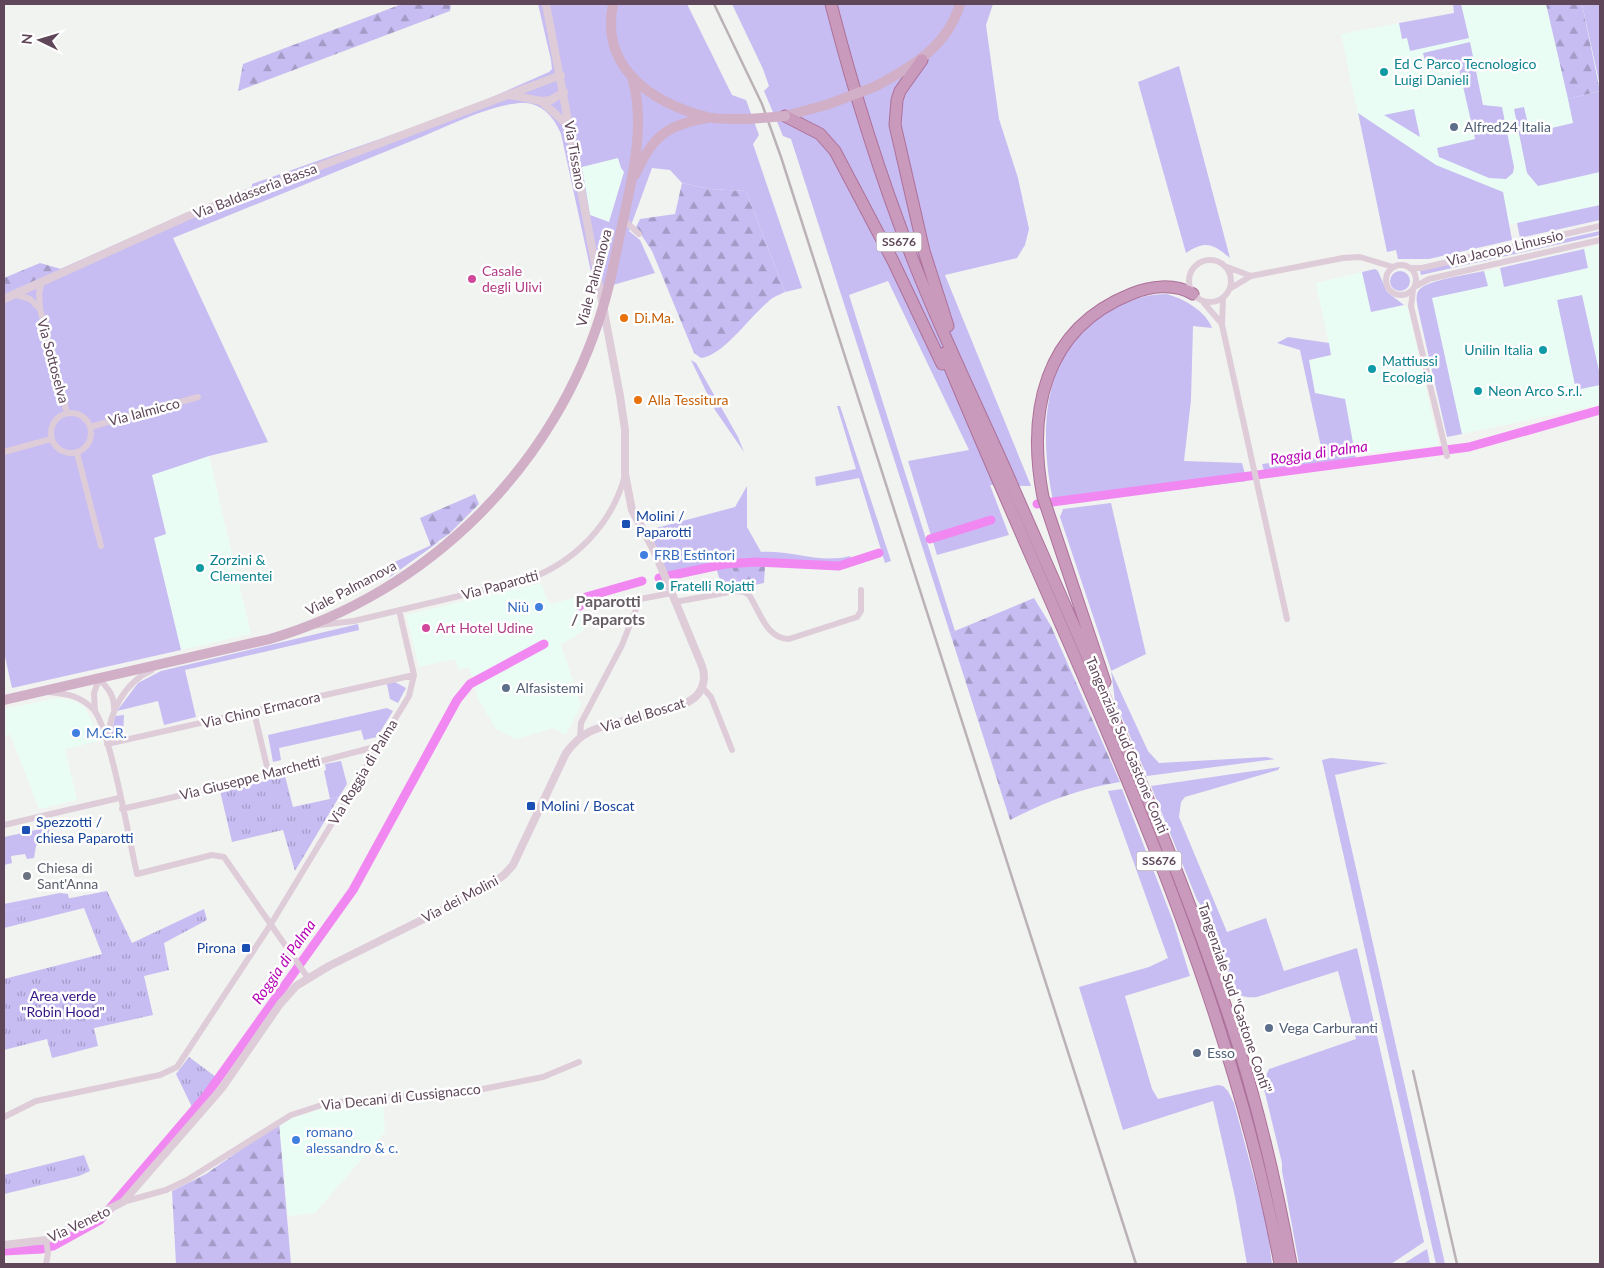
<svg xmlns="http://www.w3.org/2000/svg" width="1604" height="1268" font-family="Lato,sans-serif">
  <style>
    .commercial { fill: #eafdf4 }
    .grass { fill: #c7bdf2; fill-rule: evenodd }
    .forest { fill: url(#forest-firs) }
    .park { fill: url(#park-tufts) }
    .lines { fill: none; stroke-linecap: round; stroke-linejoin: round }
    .canal { stroke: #f188f1; stroke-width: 9 }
    .trunk-casing { stroke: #ad719a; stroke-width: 13 }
    .minor { stroke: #deccd9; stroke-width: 6 }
    .tertiary { stroke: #deccd9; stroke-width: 8 }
    .primary { stroke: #d0afc7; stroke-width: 10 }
    .trunk { stroke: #c99abb; stroke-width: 11 }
    .rail { stroke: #bbb2b7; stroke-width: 2.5 }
    .primary-bridge { stroke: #d0afc7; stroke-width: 10 }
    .culture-dot { fill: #0f9aa8; stroke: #fff; stroke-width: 2 }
    .service-dot { fill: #5c6f8a; stroke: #fff; stroke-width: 2 }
    .hotel-dot { fill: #d1479c; stroke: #fff; stroke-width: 2 }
    .food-dot { fill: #e8710a; stroke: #fff; stroke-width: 2 }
    .transit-dot { fill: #1a4fb4; stroke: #fff; stroke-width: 2 }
    .shop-dot { fill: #3f7fe0; stroke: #fff; stroke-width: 2 }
    .worship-dot { fill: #6b7280; stroke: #fff; stroke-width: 2 }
    .labels { text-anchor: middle; stroke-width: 5; stroke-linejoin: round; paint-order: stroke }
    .shield { fill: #fff; stroke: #8f7e8b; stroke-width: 1 }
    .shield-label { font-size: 12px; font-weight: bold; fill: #5f4759 }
    .culture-label { font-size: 14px; fill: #0d838f; stroke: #fff; text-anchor: start }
    .service-label { font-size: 14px; fill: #4e5e75; stroke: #fff; text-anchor: start }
    .street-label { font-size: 14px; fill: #5f4759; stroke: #fff }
    .hotel-label { font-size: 14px; fill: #b23c85; stroke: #fff; text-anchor: start }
    .food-label { font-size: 14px; fill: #c56008; stroke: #fff; text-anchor: start }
    .transit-label { font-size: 14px; fill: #164399; stroke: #fff; text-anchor: start }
    .shop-label { font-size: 14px; fill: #366cbe; stroke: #fff; text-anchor: start }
    .worship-label { font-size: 14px; fill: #5b616d; stroke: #fff; text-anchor: start }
    .park-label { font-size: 14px; fill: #341286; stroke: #fff }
    .water-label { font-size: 15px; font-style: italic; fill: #b504b4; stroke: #fff }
    .quarter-label { font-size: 16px; font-weight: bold; fill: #665c63; stroke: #fff }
  </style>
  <defs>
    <pattern id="forest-firs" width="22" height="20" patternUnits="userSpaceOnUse" patternTransform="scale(1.25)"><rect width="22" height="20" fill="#c7bdf2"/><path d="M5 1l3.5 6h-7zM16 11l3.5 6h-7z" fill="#a59bc7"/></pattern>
    <pattern id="park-tufts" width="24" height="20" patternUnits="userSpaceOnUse" patternTransform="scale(1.25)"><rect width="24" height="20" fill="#c7bdf2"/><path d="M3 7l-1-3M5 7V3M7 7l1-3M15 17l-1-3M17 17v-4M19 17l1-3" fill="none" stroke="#a59bc7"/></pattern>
  </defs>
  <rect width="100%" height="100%" fill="#f1f3f0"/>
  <!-- commercial -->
  <path class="commercial" d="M 1453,4 L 1582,4 L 1600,86 L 1600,205 L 1387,252 L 1341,34 L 1454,13 Z
    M 618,158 L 621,168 L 624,171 L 610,222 L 590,215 L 582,167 Z
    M 1600,245 L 1600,405 L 1447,437 L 1417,304 L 1419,290 L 1429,284 Z
    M 1375,269 L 1378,271 L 1387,292 L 1408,308 L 1439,446 L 1355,454 L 1345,399 L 1315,393 L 1309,360 L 1331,355 L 1316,283 Z
    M 209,456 L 251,634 L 181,650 L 154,538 L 166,534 L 151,475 Z
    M 541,583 L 548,601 L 552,604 L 576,597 L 584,630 L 561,645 L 581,705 L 566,735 L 553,728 L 516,739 L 496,729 L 478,699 L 470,668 L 458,669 L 456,659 L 419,667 L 406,615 Z
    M 59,698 L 75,701 L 84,707 L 91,719 L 98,741 L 65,749 L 77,800 L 39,809 L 10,734 L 4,736 L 4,709 Z
    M 383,1101 L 385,1132 L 315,1213 L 288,1216 L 279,1123 L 323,1108 Z"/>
  <!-- grass -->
  <path class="grass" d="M 538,4 L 687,4 L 732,95 L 746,100 L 759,135 L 753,144 L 802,288 L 785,292 L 746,191 L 710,189 L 682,183 L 670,170 L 652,168 L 629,231 L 640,240 L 655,273 L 595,290 L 561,134 C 555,119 544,105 526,103 C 499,101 445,127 419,138 C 337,171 255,205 173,238 L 268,442 L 209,456 L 152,475 L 166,534 L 154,538 L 181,650 L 12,688 L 4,652 L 4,294 L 175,218 L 252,187 L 252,184 L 465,109 L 549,72 L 552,69 L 551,60 ZM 618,158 L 621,168 L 624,172 L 609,222 L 590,215 L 582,167 Z
    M 732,4 L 993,4 L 986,25 L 999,119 L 1018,178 L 1029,229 L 1025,245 L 1017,258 L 945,275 L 1031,486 L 990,485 L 1009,535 L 937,555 L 908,461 L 969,450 L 888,281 L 849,295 L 955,631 L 950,633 L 791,139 L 783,136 L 764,91 L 769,86 L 763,69 Z
    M 1453,4 L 1461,4 L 1469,38 L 1410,51 L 1407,38 L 1402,39 L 1399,23 L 1454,13 Z
    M 1582,4 L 1600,4 L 1600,86 Z
    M 1470,42 L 1483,105 L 1502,107 L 1514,167 L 1513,173 L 1506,179 L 1489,178 L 1439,157 L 1437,148 L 1475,139 L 1458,64 L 1427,70 L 1423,53 Z
    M 1179,66 L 1230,258 C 1213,244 1206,240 1186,253 L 1138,82 Z
    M 1600,91 L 1600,172 L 1538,186 L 1527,173 L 1514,109 L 1524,107 L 1530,133 L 1573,123 L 1568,99 Z
    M 1414,109 L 1420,137 L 1384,115 Z
    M 1358,113 L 1436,165 L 1503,192 L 1512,240 L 1429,259 L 1398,259 L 1396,250 L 1387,252 Z
    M 1600,205 L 1600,220 L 1520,238 L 1517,223 Z
    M 1600,231 L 1600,235 L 1421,275 L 1420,271 Z
    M 1584,249 L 1588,268 L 1504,287 L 1500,268 Z
    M 1375,269 L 1378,271 L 1387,292 L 1404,305 L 1371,312 L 1362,272 Z
    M1390 281a10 10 0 1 1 20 0a10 10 0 1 1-20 0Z
    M 1484,271 L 1488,286 L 1432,298 L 1462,434 L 1447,437 L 1418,309 C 1417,303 1415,295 1419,290 C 1426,280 1472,274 1484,271 Z
    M 1166,294 C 1183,298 1206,311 1212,328 L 1193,326 L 1191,400 L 1184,461 L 1242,463 L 1247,481 L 1054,505 C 1038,433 1040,344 1115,308 C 1135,298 1144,295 1166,294 Z
    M 1582,295 L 1600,375 L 1600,385 L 1576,390 L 1557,300 Z
    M 1288,337 L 1329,343 L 1331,355 L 1309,360 L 1315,393 L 1345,399 L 1357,465 L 1266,478 L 1262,464 L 1323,456 L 1300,350 L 1277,343 Z
    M 691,360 L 696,363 L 738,437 L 744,452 L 715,410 Z
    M 837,406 L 840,406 L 891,561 L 885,563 L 859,478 L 816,486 L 815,477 L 856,469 Z
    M 747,486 L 747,527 L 761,552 C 791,550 820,564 850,556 L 852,560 L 839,564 L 741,560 L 667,574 L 645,531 L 735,507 Z
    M 1111,503 L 1146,654 L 1111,671 L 1148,751 L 1159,763 L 1266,757 L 1275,759 L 1147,776 L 1115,701 L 1111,670 L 1060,517 L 1063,509 Z
    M 440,541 L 390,577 L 386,566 Z
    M 731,565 L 740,588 L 723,591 L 716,567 Z
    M 358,624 L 359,630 L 185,670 L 196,717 L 164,725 L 158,701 L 117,711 L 138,683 L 161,671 Z
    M 395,682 L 406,688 L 398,703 L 390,699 L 387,684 Z
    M 387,708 L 393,711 L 377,737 L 364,740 L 361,730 L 279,748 L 281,760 L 273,762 L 268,735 Z
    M 124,715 L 123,735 L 111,738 L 115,716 Z
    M 1331,758 L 1388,763 L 1335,775 L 1445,1264 L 1436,1264 L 1322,760 Z
    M 341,761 L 347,784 L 339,797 L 330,799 L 324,771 L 326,770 L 325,764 Z
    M 1280,767 L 1278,770 L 1185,797 L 1181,802 L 1179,817 L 1227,932 L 1266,918 L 1284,971 L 1357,948 L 1424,1242 L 1391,1264 L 1299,1264 L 1282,1171 L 1282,1163 L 1264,1089 L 1265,1078 L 1269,1069 L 1356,1039 L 1338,971 L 1257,997 C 1246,998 1239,997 1232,988 L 1206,912 L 1197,900 L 1151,786 Z
    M 1122,789 L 1173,921 L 1190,976 L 1125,996 L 1152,1089 L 1158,1099 L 1218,1085 L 1223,1086 L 1228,1091 L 1234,1103 L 1267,1226 L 1272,1264 L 1247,1264 L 1235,1197 L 1213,1101 L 1123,1130 L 1079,987 L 1149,967 L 1168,958 L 1108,791 Z
    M 50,827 L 48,836 L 36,846 L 34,858 L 27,859 L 25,854 L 11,856 L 12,863 L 4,865 L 4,837 Z
    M 60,893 L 68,894 L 69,899 L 4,911 L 4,904 Z
    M 1427,1249 L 1430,1264 L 1403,1264 Z"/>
  <!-- forest -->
  <path class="forest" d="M 402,4 L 451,4 L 450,11 L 238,91 L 243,64 Z
    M 1546,4 L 1582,4 L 1600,91 L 1568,99 Z
    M 682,183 L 710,189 L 746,191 L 785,292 C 779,295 772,297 768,302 C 750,316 724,355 701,358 L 694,353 L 652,251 L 636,227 L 640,219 L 675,214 Z
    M 40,263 L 61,269 L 4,294 L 4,278 Z
    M 475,494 L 479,504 L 449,534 L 431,546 L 420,518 Z
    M 731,565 L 765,566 L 764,583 L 740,588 Z
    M 1034,598 L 1051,626 L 1120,782 C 1081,788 1045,802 1010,820 L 950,633 Z
    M 279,1123 L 291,1264 L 176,1264 L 172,1191 L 206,1174 Z"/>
  <!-- park -->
  <path class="park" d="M 285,776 L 293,807 L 339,797 L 295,871 L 283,830 L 232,842 L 220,791 Z
    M 107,891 L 132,943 L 204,909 L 207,920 L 164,943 L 169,970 L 144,976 L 153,1015 L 94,1028 L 98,1046 L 52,1058 L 47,1039 L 4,1050 L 4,979 L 102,954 L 84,908 L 4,928 L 4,911 Z
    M 189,1057 L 216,1077 L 192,1107 L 176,1074 Z
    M 84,1155 L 90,1171 L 79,1176 L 4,1194 L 4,1175 Z"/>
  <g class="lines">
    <!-- canal -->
    <path class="canal" d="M 1037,504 L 1469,447 L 1600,410
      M 930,539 L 991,520
      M 659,578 L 725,564 L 756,562 L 839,566 L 879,553
      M 580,606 L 586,597 L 642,581
      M 4,1251 L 42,1249 L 53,1246 L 100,1220 L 205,1097 L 353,890 L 457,700 L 470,684 L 544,644"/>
    <defs>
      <path id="trunk" d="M 831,4 C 853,89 879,173 911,255 C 939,328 974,399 1006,471 C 1087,657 1173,842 1235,1035 C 1259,1110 1277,1187 1291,1264
        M 922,60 L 900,91 L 897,100 L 895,125 L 924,251 L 948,326
        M 785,116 L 820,134 L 835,151 L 893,261 L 942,364
        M 944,353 C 1067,652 1220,944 1280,1264
        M 1105,682 L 1043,497 C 1027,413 1043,329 1131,294 C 1150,286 1174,283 1193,294"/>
    </defs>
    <!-- trunk casing -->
    <use href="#trunk" class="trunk-casing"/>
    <!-- minor -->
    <path class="minor" d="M 623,219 L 639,234
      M1189 281a21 21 0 1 1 42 0a21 21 0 1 1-42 0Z
      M1386 280a15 15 0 1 1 30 0a15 15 0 1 1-30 0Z
      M 1227,267 L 1251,276
      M 1410,268 L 1422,268 L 1600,226
      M 1416,286 L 1429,279 L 1600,240
      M 1231,288 L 1251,276 L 1343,258 L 1360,257 L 1393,267
      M 1413,290 L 1411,306 L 1447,456
      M 13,294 L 30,299 L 40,309 L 39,293 L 42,281
      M 1223,299 L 1222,325 L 1287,619
      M 1204,303 L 1222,324
      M 40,309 L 67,413
      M51 433a20 20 0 1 1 40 0a20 20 0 1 1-40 0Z
      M 90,427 L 198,397
      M 4,452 L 51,439
      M 77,453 L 101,546
      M 675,602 L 735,591 L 744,592 L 749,595 C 760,611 766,639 789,639 L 857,617 L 861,611 L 861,590
      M 311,626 L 354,621 L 526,580 C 574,563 612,525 625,475
      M 702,687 L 711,697 L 732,750
      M 49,692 C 68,694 81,696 94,710 C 110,729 130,844 137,874 L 212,855 L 224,857 L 308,978
      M 95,711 L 94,693 L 99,679 C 108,688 114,695 114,708
      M 254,712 L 269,775
      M 580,738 L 581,723 L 622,645 L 640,599 L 672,593
      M 108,740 C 109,712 125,682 152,670
      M 107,744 L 414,675
      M 122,809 L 269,775 L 378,746
      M 4,825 L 119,798
      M 4,1117 L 36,1101 L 160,1075 L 177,1067 L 271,924 L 409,696 L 414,675 L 399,610
      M 123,1202 L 166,1190 L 187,1180 L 291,1115 L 328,1103 L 483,1089 L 543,1077 L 579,1062
      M 46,1240 L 48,1253 L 46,1264"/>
    <!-- tertiary -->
    <path class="tertiary" d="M 510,95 L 541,101 L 570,127
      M 541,101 L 551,100 L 564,92
      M 4,299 L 188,216 L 561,75
      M 4,1245 L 46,1240 L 123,1202 L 222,1088 L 280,1004 L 296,986 L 329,966 L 484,889 L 504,875 L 513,865 L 566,753 C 572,745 579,737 589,732 C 617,718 671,716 694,698 C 704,690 706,677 702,666 L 654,550 L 632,510 L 625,474 L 625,430 L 620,396 L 546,4"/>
    <!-- primary -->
    <path class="primary" d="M 613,4 C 600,68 652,103 707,117 C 720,120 735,119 749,119
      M 874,87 C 912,67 947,47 960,4
      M 785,116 L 826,105
      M 635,175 C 652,137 666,125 707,118
      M 4,700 L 270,639 C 428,593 556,466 603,307 C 611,282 615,256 621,230 C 631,183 646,128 633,81"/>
    <!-- trunk -->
    <use href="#trunk" class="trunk"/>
    <!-- rail -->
    <path class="rail" d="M 714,4 L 762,104 L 781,157 L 1136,1264
      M 1413,1071 L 1457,1264"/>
    <!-- primary-bridge -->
    <path class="primary-bridge" d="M 826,105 L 874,87
      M 749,119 L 785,116"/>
  </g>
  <!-- markers -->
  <g class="culture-dot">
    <circle cx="1384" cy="72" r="5"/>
    <circle cx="1543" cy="350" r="5"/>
    <circle cx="1372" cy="369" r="5"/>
    <circle cx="1478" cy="391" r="5"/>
    <circle cx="200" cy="568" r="5"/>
    <circle cx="660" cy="586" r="5"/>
  </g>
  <g class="service-dot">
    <circle cx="1454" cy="127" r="5"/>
    <circle cx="506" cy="688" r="5"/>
    <circle cx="1269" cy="1028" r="5"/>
    <circle cx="1197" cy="1053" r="5"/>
  </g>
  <g class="hotel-dot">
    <circle cx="472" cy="279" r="5"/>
    <circle cx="426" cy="628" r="5"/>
  </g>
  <g class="food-dot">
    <circle cx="624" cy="318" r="5"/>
    <circle cx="638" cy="400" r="5"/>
  </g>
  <g class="transit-dot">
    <rect x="621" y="519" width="10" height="10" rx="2.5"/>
    <rect x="526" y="801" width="10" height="10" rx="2.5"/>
    <rect x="21" y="825" width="10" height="10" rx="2.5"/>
    <rect x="241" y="943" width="10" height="10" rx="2.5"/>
  </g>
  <g class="shop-dot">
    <circle cx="644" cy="555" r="5"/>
    <circle cx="539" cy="607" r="5"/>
    <circle cx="76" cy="733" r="5"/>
    <circle cx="296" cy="1140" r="5"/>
  </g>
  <circle class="worship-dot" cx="27" cy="876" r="5"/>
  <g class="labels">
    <!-- shield labels -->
    <g class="shield">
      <rect x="876.5" y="232.5" width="45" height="19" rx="4"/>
      <rect x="1136.5" y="851.5" width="45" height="19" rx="4"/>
    </g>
    <g class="shield-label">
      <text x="899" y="246">SS676</text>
      <text x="1159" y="865">SS676</text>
    </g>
    <!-- culture labels -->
    <g class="culture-label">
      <text x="1394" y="69">Ed C Parco Tecnologico<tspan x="1394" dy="16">Luigi Danieli</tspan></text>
      <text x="1533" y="355" text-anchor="end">Unilin Italia</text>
      <text x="1382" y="366">Mattiussi<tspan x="1382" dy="16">Ecologia</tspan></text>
      <text x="1488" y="396">Neon Arco S.r.l.</text>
      <text x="210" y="565">Zorzini &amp;<tspan x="210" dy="16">Clementei</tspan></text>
      <text x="670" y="591">Fratelli Rojatti</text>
    </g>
    <!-- service labels -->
    <g class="service-label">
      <text x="1464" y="132">Alfred24 Italia</text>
      <text x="516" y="693">Alfasistemi</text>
      <text x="1279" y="1033">Vega Carburanti</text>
      <text x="1207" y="1058">Esso</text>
    </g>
    <!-- street labels -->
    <g class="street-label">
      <text transform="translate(575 155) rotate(80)" y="5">Via Tissano</text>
      <text transform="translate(255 191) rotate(-21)" y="5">Via Baldasseria Bassa</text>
      <text transform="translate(1505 248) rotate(-13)" y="5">Via Jacopo Linussio</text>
      <text transform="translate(594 278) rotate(-75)" y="5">Viale Palmanova</text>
      <text transform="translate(53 361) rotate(75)" y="5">Via Sottoselva</text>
      <text transform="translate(144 412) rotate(-15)" y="5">Via Ialmicco</text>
      <text transform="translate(500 585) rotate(-15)" y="5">Via Paparotti</text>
      <text transform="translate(351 588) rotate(-28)" y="5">Viale Palmanova</text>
      <text transform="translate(261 710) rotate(-13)" y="5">Via Chino Ermacora</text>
      <text transform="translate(643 715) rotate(-17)" y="5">Via del Boscat</text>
      <text transform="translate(1127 745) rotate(67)" y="5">Tangenziale Sud Gastone Conti</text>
      <text transform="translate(363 772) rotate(-59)" y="5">Via Roggia di Palma</text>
      <text transform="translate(250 778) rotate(-14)" y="5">Via Giuseppe Marchetti</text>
      <text transform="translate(460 899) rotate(-28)" y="5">Via dei Molini</text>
      <text transform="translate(1235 998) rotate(71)" y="5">Tangenziale Sud "Gastone Conti"</text>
      <text transform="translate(401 1097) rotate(-6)" y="5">Via Decani di Cussignacco</text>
      <text transform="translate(79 1224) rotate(-25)" y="5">Via Veneto</text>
    </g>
    <!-- hotel labels -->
    <g class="hotel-label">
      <text x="482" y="276">Casale<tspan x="482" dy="16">degli Ulivi</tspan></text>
      <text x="436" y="633">Art Hotel Udine</text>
    </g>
    <!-- food labels -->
    <g class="food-label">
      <text x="634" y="323">Di.Ma.</text>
      <text x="648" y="405">Alla Tessitura</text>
    </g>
    <!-- transit labels -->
    <g class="transit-label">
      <text x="636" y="521">Molini /<tspan x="636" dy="16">Paparotti</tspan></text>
      <text x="541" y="811">Molini / Boscat</text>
      <text x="36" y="827">Spezzotti /<tspan x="36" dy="16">chiesa Paparotti</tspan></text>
      <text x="236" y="953" text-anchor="end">Pirona</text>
    </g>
    <!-- shop labels -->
    <g class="shop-label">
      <text x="654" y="560">FRB Estintori</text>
      <text x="529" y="612" text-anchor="end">Niù</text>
      <text x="86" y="738">M.C.R.</text>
      <text x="306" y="1137">romano<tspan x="306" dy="16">alessandro &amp; c.</tspan></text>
    </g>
    <!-- worship labels -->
    <g class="worship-label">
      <text x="37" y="873">Chiesa di<tspan x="37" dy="16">Sant'Anna</tspan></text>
    </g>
    <!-- park labels -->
    <g class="park-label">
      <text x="63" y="1001">Area verde<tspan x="63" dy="16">"Robin Hood"</tspan></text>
    </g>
    <!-- water labels -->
    <g class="water-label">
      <text transform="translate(1319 453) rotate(-8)" y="5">Roggia di Palma</text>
      <text transform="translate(284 962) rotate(-55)" y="5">Roggia di Palma</text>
    </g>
    <!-- quarter labels -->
    <g class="quarter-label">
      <text x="608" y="607">Paparotti<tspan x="608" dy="18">/ Paparots</tspan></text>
    </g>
  </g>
  <!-- border -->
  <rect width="1604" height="1268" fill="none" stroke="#5f4759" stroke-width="10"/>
  <!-- north arrow -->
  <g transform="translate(40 40) rotate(275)" stroke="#ffffff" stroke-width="4" paint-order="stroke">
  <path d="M0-4L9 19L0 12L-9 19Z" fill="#5f4759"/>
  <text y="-8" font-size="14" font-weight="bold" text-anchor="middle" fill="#5f4759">N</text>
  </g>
</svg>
